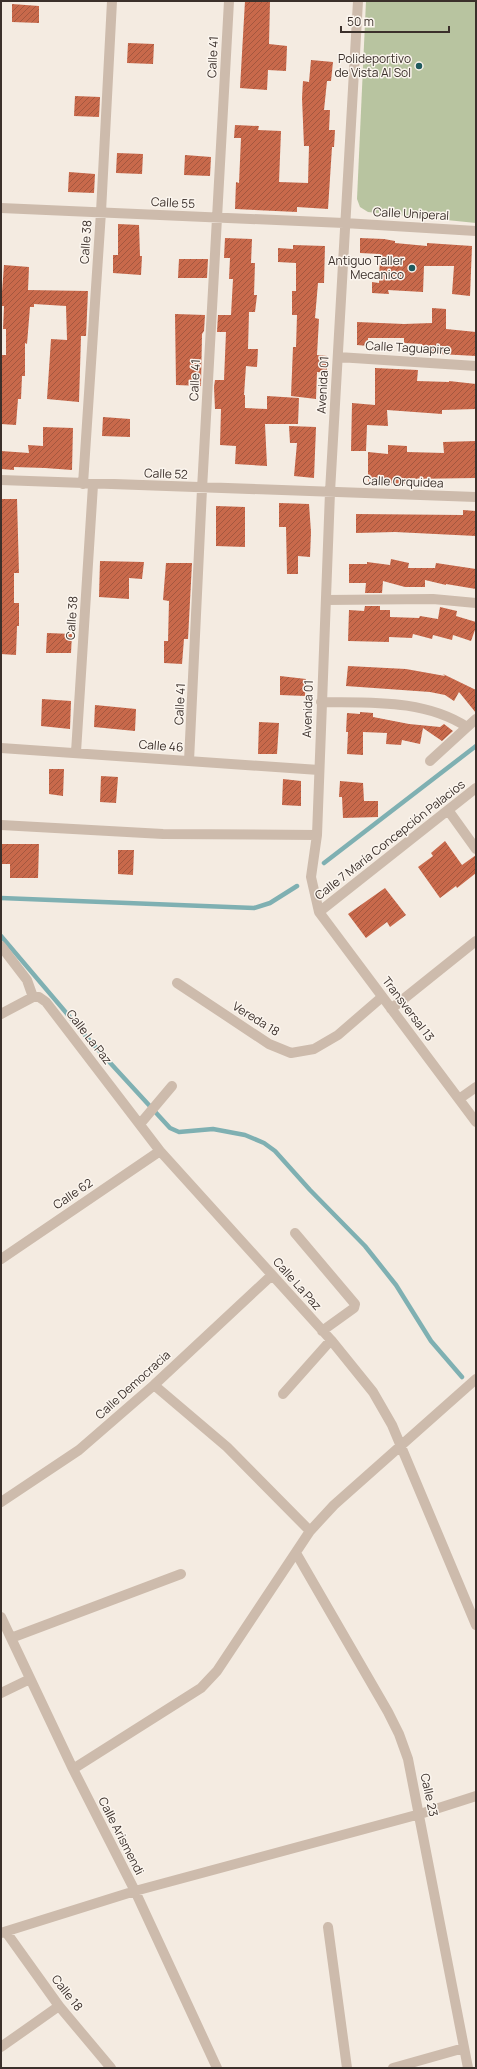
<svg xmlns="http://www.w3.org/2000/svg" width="477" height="2069" font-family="Manrope,sans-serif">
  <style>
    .pitch { fill: #b8c4a0 }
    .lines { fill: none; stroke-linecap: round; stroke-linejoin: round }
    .stream { stroke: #7fb0b2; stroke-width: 4.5 }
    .building { fill: url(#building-hatch) }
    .minor { stroke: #cdbbac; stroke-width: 10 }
    .poi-dot { fill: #1f5a5e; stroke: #fbf5ee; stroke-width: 1.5 }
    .labels { text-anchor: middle; stroke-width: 3; stroke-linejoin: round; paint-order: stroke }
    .street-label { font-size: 12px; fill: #3b302b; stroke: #fbf5ee }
    .poi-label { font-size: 12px; fill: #3b302b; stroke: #fbf5ee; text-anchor: end }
  </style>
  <defs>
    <pattern id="building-hatch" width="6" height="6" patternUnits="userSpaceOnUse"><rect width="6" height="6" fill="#c8694b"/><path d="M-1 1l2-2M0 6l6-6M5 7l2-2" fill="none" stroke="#a4573f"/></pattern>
  </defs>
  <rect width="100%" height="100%" fill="#f4ebe1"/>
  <!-- pitch -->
  <path class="pitch" d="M 366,1 L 476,1 L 476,223 L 368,212 L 360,207 L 357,199 Z"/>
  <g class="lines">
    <!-- stream -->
    <path class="stream" d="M 324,863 L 476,746
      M 1,898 L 254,908 L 270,903 L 297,886
      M 1,936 L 91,1042 L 170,1128 L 179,1132 L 213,1129 L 245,1135 L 264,1143 L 275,1151 L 310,1190 L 365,1246 L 396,1285 L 431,1341 L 462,1377"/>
  </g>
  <!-- building -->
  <path class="building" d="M 245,1 L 270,1 L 269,44 L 287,46 L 286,71 L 268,70 L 267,90 L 240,88 Z
    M 12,4 L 39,6 L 39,23 L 12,22 Z
    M 128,43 L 154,44 L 153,64 L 127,63 Z
    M 311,60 L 333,62 L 331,81 L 327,81 L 324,110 L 330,110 L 329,130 L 335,130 L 334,147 L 332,147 L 328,209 L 297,207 L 297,212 L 235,209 L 236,182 L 239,183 L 241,138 L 234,138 L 235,125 L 259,126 L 258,130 L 281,131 L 279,182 L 308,183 L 309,146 L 304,146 L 302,98 L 303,81 L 309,82 Z
    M 75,96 L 100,97 L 99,117 L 74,116 Z
    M 117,153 L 143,154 L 142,174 L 116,173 Z
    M 185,155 L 211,157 L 210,176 L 184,175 Z
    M 69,172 L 95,174 L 94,193 L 68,192 Z
    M 118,224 L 139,225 L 140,256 L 142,256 L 141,275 L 113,273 L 113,255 L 118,255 Z
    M 225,238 L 252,239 L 251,263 L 255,263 L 254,295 L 257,295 L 255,312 L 249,312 L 248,349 L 258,349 L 257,367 L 246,366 L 244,395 L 245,395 L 245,408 L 267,409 L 267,396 L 299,398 L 298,424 L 265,424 L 267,466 L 235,464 L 236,446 L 220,445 L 221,409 L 215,409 L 214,387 L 215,380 L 224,380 L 226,332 L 217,332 L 218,315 L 231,315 L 233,279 L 229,279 L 230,258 L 224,258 Z
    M 360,238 L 384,239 L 395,241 L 395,243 L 427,246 L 427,243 L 472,246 L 470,296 L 452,294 L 454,266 L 424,266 L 423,292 L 388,290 L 389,294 L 372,293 L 372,282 L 379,283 L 380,254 L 360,253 Z
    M 293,245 L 325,246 L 324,283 L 318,283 L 315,318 L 319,319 L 317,355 L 327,356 L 327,373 L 317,372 L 316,399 L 291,396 L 293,347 L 296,347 L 297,315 L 292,315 L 292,291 L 296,291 L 296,263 L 278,262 L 278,248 L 293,249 Z
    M 179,259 L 208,259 L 207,278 L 178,278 Z
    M 4,265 L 29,267 L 28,290 L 88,291 L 86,336 L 81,336 L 79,402 L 47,399 L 51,339 L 67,340 L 66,306 L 34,304 L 34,307 L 30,307 L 27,344 L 25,343 L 25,376 L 22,376 L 21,399 L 18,399 L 16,425 L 1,424 L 1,355 L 6,355 L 6,329 L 3,329 L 4,306 L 1,306 Z
    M 432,308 L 446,309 L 446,329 L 476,332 L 476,356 L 421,353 L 422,344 L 404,343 L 404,338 L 368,338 L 368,346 L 357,345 L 357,322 L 404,324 L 432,323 Z
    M 175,314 L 205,315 L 204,331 L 202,334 L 201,386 L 176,385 Z
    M 375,368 L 418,370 L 417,381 L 449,382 L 449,381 L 476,384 L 476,409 L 442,410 L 442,414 L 387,410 L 388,426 L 367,425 L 366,451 L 351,451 L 352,403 L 375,405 Z
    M 103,417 L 130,419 L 130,437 L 102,436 Z
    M 289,426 L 316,427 L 314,478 L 294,476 L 297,443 L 290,443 Z
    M 43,427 L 73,428 L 72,470 L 45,468 L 14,467 L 14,470 L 1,469 L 1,451 L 29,453 L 28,445 L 43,446 Z
    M 476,441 L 476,478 L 407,479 L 407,484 L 368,482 L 368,452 L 388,454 L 388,445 L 407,446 L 407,452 L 444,453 L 443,442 Z
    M 1,499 L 17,499 L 19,573 L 14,573 L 14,603 L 19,603 L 19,626 L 17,626 L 16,655 L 1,654 Z
    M 279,503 L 309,504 L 311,532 L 310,557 L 298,556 L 298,574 L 287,574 L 286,527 L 279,527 Z
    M 216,506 L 245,507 L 245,547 L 216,546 Z
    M 463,510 L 476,511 L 476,536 L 395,532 L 356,533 L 356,514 L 463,515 Z
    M 391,559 L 409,563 L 408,568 L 435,568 L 436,563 L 476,569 L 476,589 L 446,584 L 446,585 L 425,580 L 425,587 L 405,587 L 383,581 L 382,593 L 365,593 L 366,583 L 349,583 L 349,564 L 367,564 L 367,562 L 390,565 Z
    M 100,561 L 144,562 L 142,579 L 129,578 L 129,599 L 99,597 Z
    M 166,563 L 192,563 L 188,639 L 184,639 L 182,664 L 164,663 L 164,641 L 168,641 L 169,601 L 163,600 Z
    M 365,606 L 380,606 L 380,610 L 390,610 L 390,617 L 419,618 L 420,616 L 438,619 L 440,607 L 457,611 L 456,616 L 476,622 L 476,627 L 471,641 L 453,635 L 452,640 L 433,635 L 432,639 L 413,634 L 412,638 L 389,637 L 389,642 L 348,641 L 349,610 L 364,611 Z
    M 47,633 L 72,634 L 71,653 L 46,653 Z
    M 348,666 L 406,669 L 445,676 L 443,674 L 476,690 L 476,713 L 459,692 L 454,701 L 445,695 L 430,692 L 346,686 Z
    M 280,676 L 306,679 L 305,696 L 280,695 Z
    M 42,699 L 71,701 L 70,729 L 41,726 Z
    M 95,705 L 136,709 L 135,731 L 94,727 Z
    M 360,712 L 373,713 L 373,717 L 409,724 L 440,727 L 444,724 L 453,731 L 442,741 L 423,728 L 420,744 L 402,740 L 401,745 L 386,744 L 387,733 L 363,732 L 363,755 L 347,754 L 348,732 L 346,732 L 347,713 L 360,714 Z
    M 259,722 L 279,723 L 277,754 L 258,754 Z
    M 49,769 L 64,769 L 63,796 L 49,794 Z
    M 101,776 L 118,777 L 116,803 L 100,802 Z
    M 283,779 L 301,781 L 301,806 L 282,805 Z
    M 340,781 L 363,783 L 364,801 L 378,801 L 378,817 L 343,818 L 342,797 L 339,797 Z
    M 445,841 L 462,865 L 476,855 L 476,873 L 457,888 L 456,886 L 440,898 L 418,867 L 433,856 L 431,853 Z
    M 1,844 L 39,844 L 38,878 L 10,878 L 10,864 L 1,864 Z
    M 118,850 L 134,850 L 133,875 L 118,874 Z
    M 385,888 L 406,915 L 390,927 L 387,922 L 366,938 L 348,914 Z"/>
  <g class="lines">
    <!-- minor -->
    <path class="minor" d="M 358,1 L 330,492 L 317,835 L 311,877 L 319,912 L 476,1122
      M 1,208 L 344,223 L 476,231
      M 338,357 L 476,366
      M 1,480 L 476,497
      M 83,484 L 101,212 L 112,1
      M 326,600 L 433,599 L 476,603
      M 321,702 C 371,703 424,699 467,727
      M 1,748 L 319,770
      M 76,752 L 93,485
      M 189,761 L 202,489 L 229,1
      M 430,761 L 476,719
      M 448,810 L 476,849
      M 1,825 L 163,834 L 317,835
      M 319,912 L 476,788
      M 1,946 L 27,980 L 33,997
      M 177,983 L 269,1044 L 291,1053 L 314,1049 L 338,1035 L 382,997
      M 391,1009 L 476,941
      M 1,1014 L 33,997 L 39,997 L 46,1002 L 160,1151 L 331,1340 L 373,1392 L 392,1425 L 476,1625
      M 459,1099 L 476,1087
      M 140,1124 L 172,1086
      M 295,1233 L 355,1304 L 354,1308 L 322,1331
      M 1,1259 L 160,1151
      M 154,1385 L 227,1447 L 310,1531
      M 283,1394 L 331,1340
      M 1,1502 L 79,1450 L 154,1385 L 272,1275
      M 296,1553 L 388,1712 L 399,1734 L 408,1759 L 468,2068
      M 1,1617 L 73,1769 L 135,1891 L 217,2068
      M 11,1638 L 181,1574
      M 1,1693 L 30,1679
      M 73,1769 L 201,1688 L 217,1671 L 310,1531 L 334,1505 L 476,1379
      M 328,1927 L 347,2068
      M 6,1932 L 59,2006 L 111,2068
      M 1,1933 L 135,1891 L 420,1814 L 476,1796
      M 1,2047 L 59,2006
      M 393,2068 L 464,2048"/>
  </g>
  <!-- markers -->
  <g class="poi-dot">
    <circle cx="419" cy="66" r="4"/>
    <circle cx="412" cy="268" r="4"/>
  </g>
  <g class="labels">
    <!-- street labels -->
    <g class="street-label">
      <text transform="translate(213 57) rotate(-87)" y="4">Calle 41</text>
      <text transform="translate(173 203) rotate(3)" y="4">Calle 55</text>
      <text transform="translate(411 214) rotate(3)" y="4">Calle Uniperal</text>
      <text transform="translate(86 242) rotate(-86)" y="4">Calle 38</text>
      <text transform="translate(408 348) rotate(3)" y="4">Calle Taguapire</text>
      <text transform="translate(195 380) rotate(-87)" y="4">Calle 41</text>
      <text transform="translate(323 385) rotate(-87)" y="4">Avenida 01</text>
      <text transform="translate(166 474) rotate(2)" y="4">Calle 52</text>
      <text transform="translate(403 482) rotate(2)" y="4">Calle Orquidea</text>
      <text transform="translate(72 618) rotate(-86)" y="4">Calle 38</text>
      <text transform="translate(180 704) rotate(-87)" y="4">Calle 41</text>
      <text transform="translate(308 709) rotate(-88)" y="4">Avenida 01</text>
      <text transform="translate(161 746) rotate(4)" y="4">Calle 46</text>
      <text transform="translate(390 840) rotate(-38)" y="4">Calle 7 María Concepción Palacios</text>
      <text transform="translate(408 1009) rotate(53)" y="4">Transversal 13</text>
      <text transform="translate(256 1019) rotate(32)" y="4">Vereda 18</text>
      <text transform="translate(89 1037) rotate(52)" y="4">Calle La Paz</text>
      <text transform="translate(73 1194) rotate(-34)" y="4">Calle 62</text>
      <text transform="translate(297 1284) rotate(48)" y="4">Calle La Paz</text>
      <text transform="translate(133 1385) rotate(-42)" y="4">Calle Democracia</text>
      <text transform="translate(429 1795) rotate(78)" y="4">Calle 23</text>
      <text transform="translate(121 1836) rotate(63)" y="4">Calle Arismendi</text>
      <text transform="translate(67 1993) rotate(52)" y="4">Calle 18</text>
    </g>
    <!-- poi labels -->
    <g class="poi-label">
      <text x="411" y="63">Polideportivo<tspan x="411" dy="14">de Vista Al Sol</tspan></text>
      <text x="404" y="265">Antiguo Taller<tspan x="404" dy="14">Mecanico</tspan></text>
    </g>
  </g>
  <!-- border -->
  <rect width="477" height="2069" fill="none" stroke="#3b302b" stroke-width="4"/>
  <!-- scale -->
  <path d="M341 26v6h108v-6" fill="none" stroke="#3b302b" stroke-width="2"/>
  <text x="347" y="26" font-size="12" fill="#3b302b" stroke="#fbf5ee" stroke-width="3" paint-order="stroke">50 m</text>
</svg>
